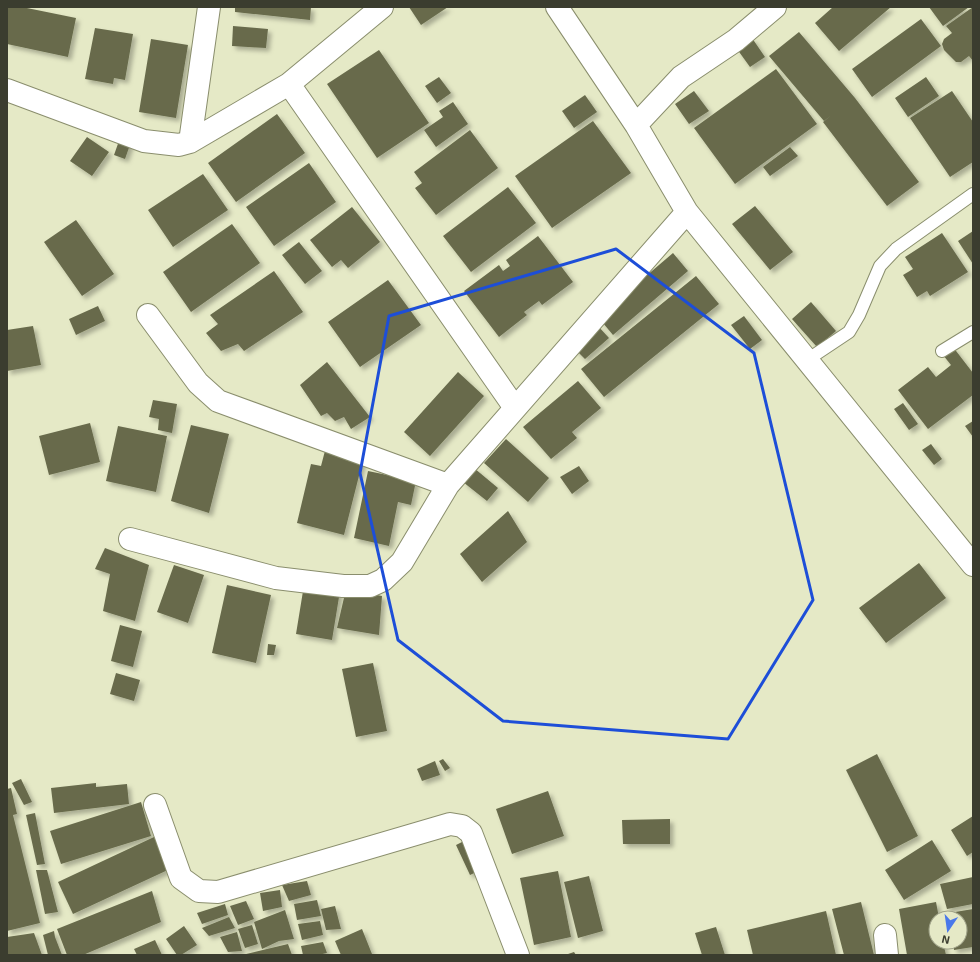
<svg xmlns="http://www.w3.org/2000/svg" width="980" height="962" font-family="'Exo 2',sans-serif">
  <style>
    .building { fill: #686b4c; filter: url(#shadow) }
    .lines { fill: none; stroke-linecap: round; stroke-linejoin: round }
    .lane-casing { stroke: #8a8e6d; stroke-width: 14 }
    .street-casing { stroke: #8a8e6d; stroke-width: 24 }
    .lane { stroke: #fff; stroke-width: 12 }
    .street { stroke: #fff; stroke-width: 22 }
    .marked { fill: none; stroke: #1d4ed8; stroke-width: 3; stroke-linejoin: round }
  </style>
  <defs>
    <filter id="shadow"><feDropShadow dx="3.5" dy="3.5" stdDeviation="2" flood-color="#0004"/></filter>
  </defs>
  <rect width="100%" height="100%" fill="#e5e9c6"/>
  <!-- building -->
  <path class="building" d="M 7,7 L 22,7 L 76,18 L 68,57 L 7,44 Z
    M 235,7 L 311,7 L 310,20 L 235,12 Z
    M 409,7 L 448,7 L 421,25 Z
    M 833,7 L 891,7 L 839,51 L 815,23 Z
    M 929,7 L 969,7 L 943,26 Z
    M 973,7 L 973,61 L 969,56 L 961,62 L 956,62 L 944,50 L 942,44 L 944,39 L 952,33 L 946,26 Z
    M 921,19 L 941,46 L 872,97 L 852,69 Z
    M 233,26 L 268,29 L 266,48 L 232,46 Z
    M 95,28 L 133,34 L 125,80 L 114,78 L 113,84 L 85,79 Z
    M 799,32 L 855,98 L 919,182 L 887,206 L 823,122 L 832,115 L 824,121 L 769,56 Z
    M 752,38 L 765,57 L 750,67 L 737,49 Z
    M 151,39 L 188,45 L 176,118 L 139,112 Z
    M 379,50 L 429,123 L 377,158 L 327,84 Z
    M 776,69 L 817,124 L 735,184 L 694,128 Z
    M 439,77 L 451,93 L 437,103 L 425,86 Z
    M 926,77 L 939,96 L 908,117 L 895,98 Z
    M 694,91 L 709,111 L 689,124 L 675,104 Z
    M 952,91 L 973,122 L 973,162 L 950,177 L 910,118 Z
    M 585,95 L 597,112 L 574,128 L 562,111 Z
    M 453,102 L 468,124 L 436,147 L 424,130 L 443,117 L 439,111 Z
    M 277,114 L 305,153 L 236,202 L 208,163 Z
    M 593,121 L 631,173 L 552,228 L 515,176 Z
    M 470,130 L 498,168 L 436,215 L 415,188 L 422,183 L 414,172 Z
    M 87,137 L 109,152 L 92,176 L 70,161 Z
    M 120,138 L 131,142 L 125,159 L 114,155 Z
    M 790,147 L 798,156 L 770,176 L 763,167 Z
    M 309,163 L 336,202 L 274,246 L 246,207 Z
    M 203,174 L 228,210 L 173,247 L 148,210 Z
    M 508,187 L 536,223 L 471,272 L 443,236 Z
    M 755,206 L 793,252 L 770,270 L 732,224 Z
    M 352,207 L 380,242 L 348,268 L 341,260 L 332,267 L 310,240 Z
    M 76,220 L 114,274 L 82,296 L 44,242 Z
    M 232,224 L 260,263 L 191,312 L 163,272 Z
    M 973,231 L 973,264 L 958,241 Z
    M 942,233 L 968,272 L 930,296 L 927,291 L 917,297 L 903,275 L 913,269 L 905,257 Z
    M 538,236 L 573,282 L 542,305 L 539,301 L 524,312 L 527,315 L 499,337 L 464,291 L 499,265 L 503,271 L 510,266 L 506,260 Z
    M 299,242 L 322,271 L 305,284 L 282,255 Z
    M 673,253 L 688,271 L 613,335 L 598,317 Z
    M 274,271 L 303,312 L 244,351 L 238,344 L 221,351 L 206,333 L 218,324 L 210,315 Z
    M 696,276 L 719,304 L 604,397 L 581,369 Z
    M 388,280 L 421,325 L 360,367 L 328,322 Z
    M 811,302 L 836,331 L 817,347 L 792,319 Z
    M 98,306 L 105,321 L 76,335 L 69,319 Z
    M 744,316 L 762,340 L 750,349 L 731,325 Z
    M 33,326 L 41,365 L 7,371 L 7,330 Z
    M 598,326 L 609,338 L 585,359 L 573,347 Z
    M 953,347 L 973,373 L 973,395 L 928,429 L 898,390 L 928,367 L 936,377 L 951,365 L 943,355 Z
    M 327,362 L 370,417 L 351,429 L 344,417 L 335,421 L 327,413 L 321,416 L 300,385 Z
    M 458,372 L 484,396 L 430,456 L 404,432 Z
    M 578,381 L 601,408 L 572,432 L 577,438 L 551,459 L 523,427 Z
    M 153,400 L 177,404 L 172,433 L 158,430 L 159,419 L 149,417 Z
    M 903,403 L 918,424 L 909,430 L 894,409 Z
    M 973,421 L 973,437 L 965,426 Z
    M 90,423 L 100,462 L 49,475 L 39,436 Z
    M 191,425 L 229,434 L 209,513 L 171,501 Z
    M 118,426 L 167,436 L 156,492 L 106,481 Z
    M 506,439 L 549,478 L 528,502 L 484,463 Z
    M 931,444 L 942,459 L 934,465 L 922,450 Z
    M 326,447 L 364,456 L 344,535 L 297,523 L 311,464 L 321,466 Z
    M 579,466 L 589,481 L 572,494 L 560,477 Z
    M 474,468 L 498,488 L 487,501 L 463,482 Z
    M 368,471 L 416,481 L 411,505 L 398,502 L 389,546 L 354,538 Z
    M 508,511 L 527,542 L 482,582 L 460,554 Z
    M 105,548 L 149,565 L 135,621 L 103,611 L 110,574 L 95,569 Z
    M 919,563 L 946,598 L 886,643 L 859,608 Z
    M 174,565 L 204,575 L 188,623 L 157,612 Z
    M 227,585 L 271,595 L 256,663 L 212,653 Z
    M 304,585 L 340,591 L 332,640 L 296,634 Z
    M 346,589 L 382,596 L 379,635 L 337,628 Z
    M 120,625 L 142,631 L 133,667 L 111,661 Z
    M 268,644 L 276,645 L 274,655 L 267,655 Z
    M 373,663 L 387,731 L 356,737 L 342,669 Z
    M 116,673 L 140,680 L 134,701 L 110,694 Z
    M 877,754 L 918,836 L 887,852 L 846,770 Z
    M 443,759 L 450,768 L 445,771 L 439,761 Z
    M 435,761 L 440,775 L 422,781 L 417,769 Z
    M 21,779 L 32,802 L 24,805 L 12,783 Z
    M 96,783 L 96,787 L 127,784 L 129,804 L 54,813 L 51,788 Z
    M 11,788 L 17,814 L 13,815 L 40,923 L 7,931 L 7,789 Z
    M 548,791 L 564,836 L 512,854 L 496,809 Z
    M 141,802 L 151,836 L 61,864 L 50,831 Z
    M 35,813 L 45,864 L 37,865 L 26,815 Z
    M 973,816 L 973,852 L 967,856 L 951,830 Z
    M 670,819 L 670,844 L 623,844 L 622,820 Z
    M 154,837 L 170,869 L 73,914 L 58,882 Z
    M 470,838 L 485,868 L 470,875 L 456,845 Z
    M 932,840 L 951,871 L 904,900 L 885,870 Z
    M 36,870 L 47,870 L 58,912 L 45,914 Z
    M 558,871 L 571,937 L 534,945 L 520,878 Z
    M 589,876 L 603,931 L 578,938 L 564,882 Z
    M 973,877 L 973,904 L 947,909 L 940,884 Z
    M 307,881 L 311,895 L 289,901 L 282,885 Z
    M 280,890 L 282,907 L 263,911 L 260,893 Z
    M 152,891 L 161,922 L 83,955 L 67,955 L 57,929 Z
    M 317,900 L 321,916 L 297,920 L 294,904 Z
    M 246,901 L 254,919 L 238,925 L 230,906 Z
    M 861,902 L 874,955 L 844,955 L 832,909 Z
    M 936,902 L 939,918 L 936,918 L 936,942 L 943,942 L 946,955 L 907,955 L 899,909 Z
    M 225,904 L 228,915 L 202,924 L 197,913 Z
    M 335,906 L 341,929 L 326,930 L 321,909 Z
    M 973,909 L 973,947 L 954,950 L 953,942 L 960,942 L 960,918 L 949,918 L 949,913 Z
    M 285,910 L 294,939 L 279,941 L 262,949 L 254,922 Z
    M 826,911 L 836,955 L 753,955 L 747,930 Z
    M 229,917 L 235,928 L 209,936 L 202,928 Z
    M 320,921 L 323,935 L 302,940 L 298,924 Z
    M 252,925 L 258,944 L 245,948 L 238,929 Z
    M 184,926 L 197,945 L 181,955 L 177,955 L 166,939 Z
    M 716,927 L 725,955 L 702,955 L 695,933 Z
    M 362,929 L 372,954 L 341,955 L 335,941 Z
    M 54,931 L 55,937 L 62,955 L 48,955 L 43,935 Z
    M 237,932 L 242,951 L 228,952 L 220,937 Z
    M 34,933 L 42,955 L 7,955 L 7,937 Z
    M 155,940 L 162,955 L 137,955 L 134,949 Z
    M 323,942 L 327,953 L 318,955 L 303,955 L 301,946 Z
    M 288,944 L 292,955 L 246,955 L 246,954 Z
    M 574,952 L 576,955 L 565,955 Z"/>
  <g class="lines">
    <defs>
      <path id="lane" d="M 942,351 L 973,332
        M 807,360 L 849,332 L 859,315 L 880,266 L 896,249 L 973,194"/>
      <path id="street" d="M 557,7 L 636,125 L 687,212 L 973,565
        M 289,84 L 515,408
        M 7,90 L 144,141 L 179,145 L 190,142 L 289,84 L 382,7
        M 636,125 L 681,77 L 736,40 L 775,7
        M 190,142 L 209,7
        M 148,315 L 198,383 L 218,401 L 448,485
        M 130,539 L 276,578 L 343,586 L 370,586 L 383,580 L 402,562 L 448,485 L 687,212
        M 155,805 L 181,878 L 199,891 L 218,892 L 450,824 L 462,826 L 471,833 L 518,955
        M 885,935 L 887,955"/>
    </defs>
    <!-- lane casing -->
    <use href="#lane" class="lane-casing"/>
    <!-- street casing -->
    <use href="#street" class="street-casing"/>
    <!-- lane -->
    <use href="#lane" class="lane"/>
    <!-- street -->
    <use href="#street" class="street"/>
  </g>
  <!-- marked area -->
  <path class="marked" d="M 616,249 L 754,353 L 813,600 L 728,739 L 503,721 L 398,640 L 360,473 L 389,316 Z"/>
  <!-- border -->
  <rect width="980" height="962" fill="none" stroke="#3b3d2f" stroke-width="16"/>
  <!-- north arrow -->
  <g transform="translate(948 930) rotate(193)"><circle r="19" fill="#e5e9c6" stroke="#a1a48a"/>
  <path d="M0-3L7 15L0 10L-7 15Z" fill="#4978ea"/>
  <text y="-6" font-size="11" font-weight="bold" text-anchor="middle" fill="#3b3d2f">N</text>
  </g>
</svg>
